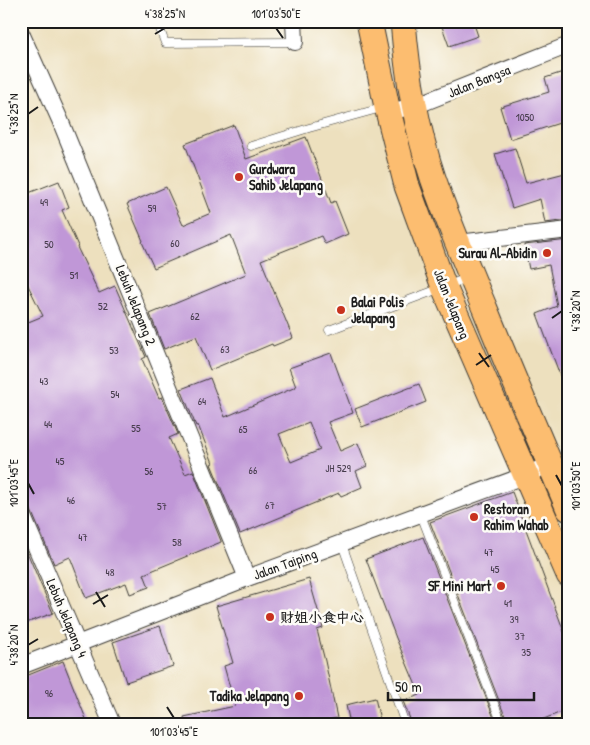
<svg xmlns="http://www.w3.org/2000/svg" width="590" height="745" font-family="'Patrick Hand','LXGW WenKai TC',sans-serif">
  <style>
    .building { fill: #c097d7; fill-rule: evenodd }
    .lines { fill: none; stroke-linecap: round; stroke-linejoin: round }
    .service-casing { stroke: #3b3934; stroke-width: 9 }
    .minor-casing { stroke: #3b3934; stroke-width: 18 }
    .primary-casing { stroke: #3b3934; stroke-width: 27 }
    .service { stroke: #fff; stroke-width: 8 }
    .minor { stroke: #fff; stroke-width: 16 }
    .primary { stroke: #fcbd6f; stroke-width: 25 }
    .ticks { fill: none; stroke: #1c1c1c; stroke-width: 2 }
    .poi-dot { fill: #c8321e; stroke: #fdfcf7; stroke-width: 2 }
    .labels { text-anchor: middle; stroke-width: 5; stroke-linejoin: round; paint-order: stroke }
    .number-label { font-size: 11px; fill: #453b4b }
    .street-label { font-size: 14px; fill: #1c1c1c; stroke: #fdfcf7 }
    .poi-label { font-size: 14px; font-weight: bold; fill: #1c1c1c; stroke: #fdfcf7; text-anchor: start }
    .neatline { fill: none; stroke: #1c1c1c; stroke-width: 2 }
    .ticks-label { font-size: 12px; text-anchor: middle; fill: #1c1c1c }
  </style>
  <rect width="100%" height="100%" fill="#fdfcf7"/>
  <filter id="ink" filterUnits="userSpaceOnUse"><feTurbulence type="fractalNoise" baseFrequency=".02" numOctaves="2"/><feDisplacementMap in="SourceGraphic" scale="10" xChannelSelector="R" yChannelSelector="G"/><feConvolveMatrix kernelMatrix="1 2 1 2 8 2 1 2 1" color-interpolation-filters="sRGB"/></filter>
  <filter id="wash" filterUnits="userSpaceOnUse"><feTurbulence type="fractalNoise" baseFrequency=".0096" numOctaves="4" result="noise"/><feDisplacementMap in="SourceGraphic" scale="20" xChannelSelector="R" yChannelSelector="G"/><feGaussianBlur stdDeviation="1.12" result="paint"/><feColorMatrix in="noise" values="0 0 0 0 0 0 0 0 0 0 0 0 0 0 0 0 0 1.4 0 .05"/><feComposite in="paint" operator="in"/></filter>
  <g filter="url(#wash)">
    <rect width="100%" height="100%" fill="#ede0be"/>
    <g id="blocks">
      <!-- building -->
      <path class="building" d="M 440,21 L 473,21 L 478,36 L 449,46 Z
        M 569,70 L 569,120 L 510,139 L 500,107 L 549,92 L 545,78 Z
        M 234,125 L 246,159 L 306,137 L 331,203 L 335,201 L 348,234 L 325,244 L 321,236 L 261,260 L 293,338 L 273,346 L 272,344 L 210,370 L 196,336 L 164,349 L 150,314 L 246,274 L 231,235 L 154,268 L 142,242 L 143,241 L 127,204 L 166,187 L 183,225 L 211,213 L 185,144 Z
        M 515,148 L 526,183 L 569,172 L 569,220 L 545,223 L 540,199 L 512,208 L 495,154 Z
        M 59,181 L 69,207 L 62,210 L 78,246 L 77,247 L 99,293 L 115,286 L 146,357 L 142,359 L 159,398 L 162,397 L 178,434 L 169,438 L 185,474 L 193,471 L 221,541 L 221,542 L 144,574 L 149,587 L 130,594 L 126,583 L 86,598 L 70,557 L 54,564 L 30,508 L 27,504 L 21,502 L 21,325 L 43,316 L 21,271 L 21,196 Z
        M 569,240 L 569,394 L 567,394 L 537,314 L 557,306 L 549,265 L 529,269 L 524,245 Z
        M 331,353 L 353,413 L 328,422 L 340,451 L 358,443 L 367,466 L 356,471 L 362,487 L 341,496 L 339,493 L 240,534 L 211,464 L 213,463 L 198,425 L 196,426 L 181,389 L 210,378 L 225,417 L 296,387 L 289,368 ZM 309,422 L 320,450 L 291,462 L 279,434 Z
        M 419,384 L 426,402 L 362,427 L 355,409 Z
        M 512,492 L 569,645 L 569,709 L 531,724 L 508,724 L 430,522 Z
        M 423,537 L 494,718 L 480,724 L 412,724 L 403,701 L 420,695 L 396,638 L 366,559 Z
        M 21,538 L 53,613 L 21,625 Z
        M 309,579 L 323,628 L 317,630 L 325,661 L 337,718 L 310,724 L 185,724 L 184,717 L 235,706 L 224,666 L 233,663 L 216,606 Z
        M 160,626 L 173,666 L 126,682 L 113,642 Z
        M 63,661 L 88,724 L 21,724 L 21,678 Z
        M 375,698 L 381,724 L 350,724 L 346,705 Z"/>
    </g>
  </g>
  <g filter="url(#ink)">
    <use href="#blocks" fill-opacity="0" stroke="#3b3934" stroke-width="1"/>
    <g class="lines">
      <defs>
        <path id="service" d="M 157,21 L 165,43 L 295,42
          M 251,146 L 309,128 L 385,107
          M 329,330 L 444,287 L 469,277
          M 421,515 L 502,724
          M 342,544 L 405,724"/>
        <path id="minor" d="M 294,21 L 295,42
          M 21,33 L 60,120 L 247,578
          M 388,112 L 415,106 L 569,45
          M 458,243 L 569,230
          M 21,512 L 112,724
          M 21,666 L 247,578 L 526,475 L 550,464"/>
        <path id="primary" d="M 369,21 L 387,107 L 407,186 L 444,287 L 569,575
          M 403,21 C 407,71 417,130 433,178 C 448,222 467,266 485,309 C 512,376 541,442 569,509"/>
      </defs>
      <!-- service casing -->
      <use href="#service" class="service-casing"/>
      <!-- minor casing -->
      <use href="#minor" class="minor-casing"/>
      <!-- primary casing -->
      <use href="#primary" class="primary-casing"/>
      <!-- service -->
      <use href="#service" class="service"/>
      <!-- minor -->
      <use href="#minor" class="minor"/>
      <!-- primary -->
      <use href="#primary" class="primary"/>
    </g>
  </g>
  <!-- ticks -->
  <path class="ticks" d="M 276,28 L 283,38M 155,34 L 165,28M 28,114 L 38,107M 552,318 L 562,311M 479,353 L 489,367M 476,365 L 491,355M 556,475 L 562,486M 28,483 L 34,494M 96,592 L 105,607M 93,604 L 108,595M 28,645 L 38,639M 167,707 L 174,718"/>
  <!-- markers -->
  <g class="poi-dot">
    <circle cx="239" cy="177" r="5"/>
    <circle cx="547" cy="253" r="5"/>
    <circle cx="341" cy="310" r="5"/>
    <circle cx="474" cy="517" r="5"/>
    <circle cx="501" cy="586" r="5"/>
    <circle cx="270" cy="617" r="5"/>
    <circle cx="299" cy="696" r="5"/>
  </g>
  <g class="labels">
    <!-- number labels -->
    <g class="number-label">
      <text x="525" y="121">1050</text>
      <text x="44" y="206">49</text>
      <text x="152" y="212">59</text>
      <text x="175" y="247">60</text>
      <text x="49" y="248">50</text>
      <text x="74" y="279">51</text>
      <text x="103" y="310">52</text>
      <text x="195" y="320">62</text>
      <text x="225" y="353">63</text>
      <text x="114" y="354">53</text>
      <text x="44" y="385">43</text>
      <text x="115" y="398">54</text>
      <text x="202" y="405">64</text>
      <text x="48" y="428">44</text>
      <text x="136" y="432">55</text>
      <text x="243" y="433">65</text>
      <text x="60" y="465">45</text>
      <text x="338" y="472">JH 529</text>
      <text x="253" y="474">66</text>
      <text x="149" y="475">56</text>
      <text x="71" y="504">46</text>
      <text x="270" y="509">67</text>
      <text x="162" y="510">57</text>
      <text x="83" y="541">47</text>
      <text x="177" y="546">58</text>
      <text x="489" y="556">47</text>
      <text x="495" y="573">45</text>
      <text x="110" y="576">48</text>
      <text x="508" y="607">41</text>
      <text x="514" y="623">39</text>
      <text x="520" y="640">37</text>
      <text x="526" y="656">35</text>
      <text x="49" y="697">96</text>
    </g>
    <!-- street labels -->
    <g class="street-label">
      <text transform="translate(479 81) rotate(-22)" y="5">Jalan Bangsa</text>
      <text transform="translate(452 304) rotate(68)" y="5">Jalan Jelapang</text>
      <text transform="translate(136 305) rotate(68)" y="5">Lebuh Jelapang 2</text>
      <text transform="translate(285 564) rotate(-20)" y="5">Jalan Taiping</text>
      <text transform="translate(67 618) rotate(67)" y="5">Lebuh Jelapang 4</text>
    </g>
    <!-- poi labels -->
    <g class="poi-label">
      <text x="249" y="174">Gurdwara<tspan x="249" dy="16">Sahib Jelapang</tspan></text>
      <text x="537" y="258" text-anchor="end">Surau Al-Abidin</text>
      <text x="351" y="307">Balai Polis<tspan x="351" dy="16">Jelapang</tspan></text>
      <text x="484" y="514">Restoran<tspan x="484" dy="16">Rahim Wahab</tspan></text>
      <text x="491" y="591" text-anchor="end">SF Mini Mart</text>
      <text x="280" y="622">财姐小食中心</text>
      <text x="289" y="701" text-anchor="end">Tadika Jelapang</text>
    </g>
  </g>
  <!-- margin -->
  <rect width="590" height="745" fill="none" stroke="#fdfcf7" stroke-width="55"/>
  <!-- scale -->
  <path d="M388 692v8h146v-8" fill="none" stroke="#1c1c1c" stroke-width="2.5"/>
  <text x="395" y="692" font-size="15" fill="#1c1c1c" stroke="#fdfcf7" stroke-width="4" paint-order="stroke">50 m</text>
  <rect x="28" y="28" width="534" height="690" class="neatline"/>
  <g class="ticks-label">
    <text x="165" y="18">4°38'25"N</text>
    <text x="276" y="18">101°03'50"E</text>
    <text transform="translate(14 114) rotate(-90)" y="4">4°38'25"N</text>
    <text transform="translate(576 311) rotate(-90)" y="4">4°38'20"N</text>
    <text transform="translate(14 483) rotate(-90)" y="4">101°03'45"E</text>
    <text transform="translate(576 486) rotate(-90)" y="4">101°03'50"E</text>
    <text transform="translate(14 645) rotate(-90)" y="4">4°38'20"N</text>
    <text x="174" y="736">101°03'45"E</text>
  </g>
</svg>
